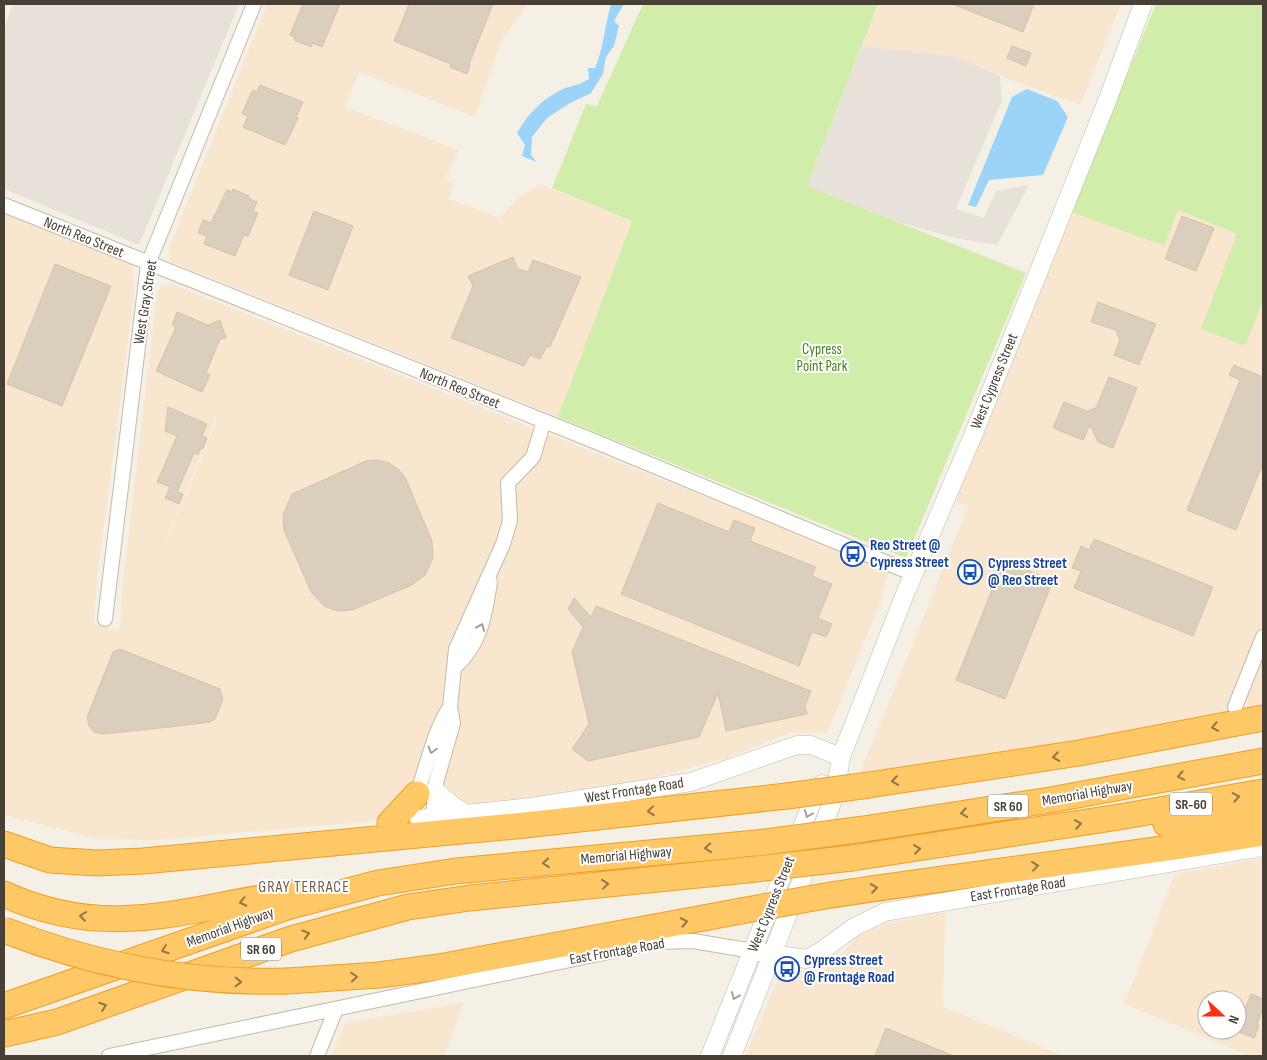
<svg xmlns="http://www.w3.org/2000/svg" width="1267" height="1060" font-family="'Sofia Sans Condensed',sans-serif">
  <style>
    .commercial { fill: #f9e6ce; fill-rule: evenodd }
    .industrial { fill: #e7e1da }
    .green { fill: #d0edaa }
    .water { fill: #9bd4f8 }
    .building { fill: #dacebd; stroke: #d3c3ac }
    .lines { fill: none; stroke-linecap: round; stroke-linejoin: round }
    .minor-casing { stroke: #c4baaa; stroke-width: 16 }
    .tertiary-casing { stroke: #c4baaa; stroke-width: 19 }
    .motorway-casing { stroke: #eea026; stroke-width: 27 }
    .minor { stroke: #fff; stroke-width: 14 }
    .tertiary { stroke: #fff; stroke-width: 18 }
    .motorway { stroke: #ffc866; stroke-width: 25 }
    .motorway-bridge-casing { stroke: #eea026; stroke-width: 27; stroke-linecap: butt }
    .motorway-bridge { stroke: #ffc866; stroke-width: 25 }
    .oneway { stroke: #a4a09a }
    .oneway2 { stroke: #917648 }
    .labels { text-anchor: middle; stroke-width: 4; stroke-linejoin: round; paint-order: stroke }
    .shield { fill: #fff; stroke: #7f7971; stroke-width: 1 }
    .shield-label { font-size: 14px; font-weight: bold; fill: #484034 }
    .street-label { font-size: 15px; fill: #484034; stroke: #fff }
    .park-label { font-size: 15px; fill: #478021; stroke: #fff }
    .transit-label { font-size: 15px; font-weight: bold; fill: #164399; stroke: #fff; text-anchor: start }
    .neighbourhood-label { font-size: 16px; letter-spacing: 1px; fill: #6c5e4a; stroke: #fff }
  </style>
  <rect width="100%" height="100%" fill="#f5f0e5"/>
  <!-- commercial -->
  <path class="commercial" d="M 267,4 L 528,4 L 501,41 L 475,117 L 359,72 L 345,107 L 459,150 L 445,179 L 454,184 L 449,199 L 500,218 L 517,199 L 540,184 L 632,221 L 558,417 L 171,262 L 168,251 Z
    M 878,4 L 1121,4 L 1080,105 L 1000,76 L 957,57 L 862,46 Z
    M 1178,210 L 1237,234 L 1245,346 L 1263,301 L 1263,622 L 1225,716 L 858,778 L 968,507 L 953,501 L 1071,212 L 1163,246 Z
    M 4,211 L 132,264 L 134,296 L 97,579 L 94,624 L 116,630 L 120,628 L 123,583 L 157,293 L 161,285 L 174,285 L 887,569 L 889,572 L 882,591 L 883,597 L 827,733 L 789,733 L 724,759 L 606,790 L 470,805 L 373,821 L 157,840 L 99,839 L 4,815 ZM 215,420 L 217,421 L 165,544 L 165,543 Z
    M 1263,649 L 1263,706 L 1245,710 L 1244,698 Z
    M 1263,858 L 1263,1056 L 1242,1056 L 1243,1053 L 1124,1004 L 1175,874 ZM 1207,1000 L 1237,1000 L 1237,1030 L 1207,1030 Z
    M 945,912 L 943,1007 L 1064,1056 L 745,1056 L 778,979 L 801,980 L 818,976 L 859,936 L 886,923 Z
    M 464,1003 L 444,1056 L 332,1056 L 345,1023 Z"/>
  <!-- industrial -->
  <path class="industrial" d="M 13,4 L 239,4 L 139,245 L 4,189 L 4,29 Z
    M 862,46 L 957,57 L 1000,76 L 1002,100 L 956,209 L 984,218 L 996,191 L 1029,185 L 997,245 L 955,238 L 898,222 L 807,186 Z"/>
  <!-- green -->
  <path class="green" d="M 643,4 L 878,4 L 807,186 L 1026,273 L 906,558 L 558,417 L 632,221 L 552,188 L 586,104 L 597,106 Z
    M 1156,4 L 1263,4 L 1263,301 L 1245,346 L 1201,329 L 1237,234 L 1178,210 L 1164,246 L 1071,212 Z"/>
  <!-- water -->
  <path class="water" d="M 611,4 L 624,4 L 614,21 L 619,26 L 614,46 L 606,57 L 603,74 L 591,93 L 570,103 L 547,118 L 532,137 L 531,155 L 537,162 L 522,156 L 525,145 L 517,133 C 527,115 541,100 559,91 C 570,85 576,87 589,79 L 588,68 L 595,68 C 604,47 605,24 611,4 Z
    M 1027,89 L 1057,101 L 1068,117 L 1043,175 L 989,180 L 976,207 L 968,205 L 1012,97 Z"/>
  <!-- building -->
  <path class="building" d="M 303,4 L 340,4 L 322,47 L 313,43 L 311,47 L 294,40 L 295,37 L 290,35 Z
    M 409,4 L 493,4 L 469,64 L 470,65 L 467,74 L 450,67 L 451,64 L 394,41 Z
    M 952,4 L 1034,4 L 1023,32 Z
    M 1012,46 L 1031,53 L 1026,66 L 1007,58 Z
    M 260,85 L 303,102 L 296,117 L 298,118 L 285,145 L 243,127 L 248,116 L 242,114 L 251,93 L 253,90 L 257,92 Z
    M 233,189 L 249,196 L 248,198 L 257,202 L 253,211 L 258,213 L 248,236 L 244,235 L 235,256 L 204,244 L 207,236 L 198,233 L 203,220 L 211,223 L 227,190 L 232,192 Z
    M 314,211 L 353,226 L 328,290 L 289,275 Z
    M 1182,216 L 1214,228 L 1196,271 L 1165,259 Z
    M 513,257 L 517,268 L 528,272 L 533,260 L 581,277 L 550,347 L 547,346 L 540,359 L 530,355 L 524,366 L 451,338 L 473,286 L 468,276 Z
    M 55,264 L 111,286 L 62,406 L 7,384 Z
    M 1098,302 L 1156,324 L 1139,365 L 1114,355 L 1120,340 L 1116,330 L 1091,322 Z
    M 177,312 L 208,325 L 220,320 L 226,338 L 220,339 L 206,373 L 210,375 L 202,392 L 156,371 L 176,327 L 172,325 Z
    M 1234,365 L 1263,377 L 1263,463 L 1236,530 L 1187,510 L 1240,380 L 1229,375 Z
    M 1109,377 L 1137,388 L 1113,448 L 1098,442 L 1090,425 L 1083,440 L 1053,428 L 1064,402 L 1087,411 L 1096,408 Z
    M 168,407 L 207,424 L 202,436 L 207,438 L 203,449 L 201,448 L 198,455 L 194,453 L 177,492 L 183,494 L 179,504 L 165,498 L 170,487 L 157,482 L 177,436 L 165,431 Z
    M 366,461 L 378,460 L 389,463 L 398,469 L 405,477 L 432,541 L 433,558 L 425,575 L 412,585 L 352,610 L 337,611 L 324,606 L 311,592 L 284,530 L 283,515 L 292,494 Z
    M 658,503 L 729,532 L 734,520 L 755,528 L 750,541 L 816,567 L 812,576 L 832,584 L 818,618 L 832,624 L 826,637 L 812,632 L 799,666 L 621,594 Z
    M 1094,539 L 1213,587 L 1193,636 L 1074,588 L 1081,571 L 1072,568 L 1081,546 L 1089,550 Z
    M 1004,560 L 1053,581 L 1005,699 L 956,680 Z
    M 574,598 L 591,617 L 596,606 L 811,691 L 805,706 L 807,714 L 726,731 L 718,693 L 699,737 L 588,761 L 572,749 L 589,724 L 572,652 L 583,627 L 568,609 Z
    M 120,649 L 220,689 L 223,699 L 215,719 L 210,722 L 170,727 L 103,734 L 94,732 L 89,726 L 87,717 L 113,652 Z
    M 1251,994 L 1263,999 L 1263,1008 L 1257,1024 L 1259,1026 L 1254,1038 L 1236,1031 Z
    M 886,1028 L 954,1056 L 875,1056 Z"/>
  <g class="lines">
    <defs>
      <path id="minor" d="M 4,205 L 594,441 L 914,574
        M 105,619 L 148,264 L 254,4
        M 455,667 C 481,644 485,615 490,582
        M 1235,707 L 1263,637
        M 418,800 L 417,794 C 427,766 434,731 450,707
        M 433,817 L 436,783 L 453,723 L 450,707 L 456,649 L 503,544 L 510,521 L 508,483 L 533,457 L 544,421
        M 109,1056 L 656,942 L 693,941 L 753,951
        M 317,1056 L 336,1009"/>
      <path id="tertiary" d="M 435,790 L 453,806 L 466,814
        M 419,819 L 531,807 L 691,782 L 797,745 L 811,745 L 841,757
        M 753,951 L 806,959 L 820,952 L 854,927 L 885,912 L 1263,847
        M 710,1056 L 817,790 L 822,784
        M 732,1056 L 835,795 L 841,757 L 905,594 L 974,433 L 1109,96 L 1143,4"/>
      <path id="motorway" d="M 869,785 L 1079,753 L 1263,718
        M 390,823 L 417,794
        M 1166,824 L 1263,814
        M 864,829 L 1050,800 L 1263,761
        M 4,844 L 50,860 L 97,863 L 143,861 L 525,825 L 787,796
        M 852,858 L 1119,817 L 1263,792
        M 4,894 C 109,942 187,908 291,893
        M 825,896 C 971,873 1118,858 1263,833
        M 288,981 L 379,975 L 439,967 L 741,911
        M 4,1006 L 287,907 L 378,883 L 456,871 L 757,843
        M 4,1034 L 57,1022 L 291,939 L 408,907 L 470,898 L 747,870"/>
    </defs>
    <!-- minor casing -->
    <use href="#minor" class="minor-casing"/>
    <!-- tertiary casing -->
    <use href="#tertiary" class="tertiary-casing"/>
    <!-- motorway casing -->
    <use href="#motorway" class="motorway-casing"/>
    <!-- minor -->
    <use href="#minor" class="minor"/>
    <!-- tertiary -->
    <use href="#tertiary" class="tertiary"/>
    <!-- motorway -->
    <use href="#motorway" class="motorway"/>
    <defs>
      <path id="motorway-bridge" d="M 787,796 L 869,785
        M 757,843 L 864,829
        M 747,870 L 852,858
        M 741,911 L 825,896
        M 4,930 C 96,966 189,984 288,981"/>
    </defs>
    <!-- motorway-bridge casing -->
    <use href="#motorway-bridge" class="motorway-bridge-casing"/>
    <!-- motorway-bridge -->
    <use href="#motorway-bridge" class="motorway-bridge"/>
  </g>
  <!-- one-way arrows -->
  <defs><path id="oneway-chevron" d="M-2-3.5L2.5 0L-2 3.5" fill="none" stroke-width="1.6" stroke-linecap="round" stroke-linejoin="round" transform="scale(1.25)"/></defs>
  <g class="oneway">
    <use href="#oneway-chevron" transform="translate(481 627) rotate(-67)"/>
    <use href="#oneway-chevron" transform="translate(432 750) rotate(105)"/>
    <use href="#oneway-chevron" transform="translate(808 814) rotate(112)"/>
    <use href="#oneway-chevron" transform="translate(735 996) rotate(112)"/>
  </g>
  <g class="oneway2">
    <use href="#oneway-chevron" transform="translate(1215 727) rotate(169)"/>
    <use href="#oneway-chevron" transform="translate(1056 757) rotate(171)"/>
    <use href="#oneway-chevron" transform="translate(1181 776) rotate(169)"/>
    <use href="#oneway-chevron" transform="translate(895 781) rotate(171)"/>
    <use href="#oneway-chevron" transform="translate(1236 797) rotate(-10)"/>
    <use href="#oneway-chevron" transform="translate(651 811) rotate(174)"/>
    <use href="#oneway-chevron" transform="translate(964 813) rotate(171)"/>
    <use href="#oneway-chevron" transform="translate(1078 824) rotate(-9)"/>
    <use href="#oneway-chevron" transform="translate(708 848) rotate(175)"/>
    <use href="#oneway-chevron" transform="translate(917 849) rotate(-8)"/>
    <use href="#oneway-chevron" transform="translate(546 863) rotate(175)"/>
    <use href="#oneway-chevron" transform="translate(1035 866) rotate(-7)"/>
    <use href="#oneway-chevron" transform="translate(605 884) rotate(-6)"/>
    <use href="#oneway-chevron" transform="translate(874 888) rotate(-9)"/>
    <use href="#oneway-chevron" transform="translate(243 902) rotate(168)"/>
    <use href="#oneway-chevron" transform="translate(83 916) rotate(-171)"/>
    <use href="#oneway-chevron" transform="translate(684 922) rotate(-11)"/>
    <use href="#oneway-chevron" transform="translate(306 934) rotate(-17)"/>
    <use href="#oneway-chevron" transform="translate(165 950) rotate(160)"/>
    <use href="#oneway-chevron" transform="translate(354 977) rotate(-5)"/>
    <use href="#oneway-chevron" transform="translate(238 982) rotate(2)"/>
    <use href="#oneway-chevron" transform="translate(103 1006) rotate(-20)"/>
  </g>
  <!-- icons -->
  <defs>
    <symbol id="bus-ring" viewBox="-11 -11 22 22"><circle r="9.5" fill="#fff" stroke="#1a4fb4" stroke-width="1.5"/><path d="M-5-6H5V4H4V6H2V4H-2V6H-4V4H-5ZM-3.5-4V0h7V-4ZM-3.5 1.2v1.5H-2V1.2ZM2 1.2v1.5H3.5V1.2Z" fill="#1a4fb4"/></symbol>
  </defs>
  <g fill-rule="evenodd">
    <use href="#bus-ring" x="839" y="540" width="28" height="28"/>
    <use href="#bus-ring" x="956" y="558" width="28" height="28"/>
    <use href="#bus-ring" x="773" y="955" width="28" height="28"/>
  </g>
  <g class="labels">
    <!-- shield labels -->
    <g class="shield">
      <rect x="1170" y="792.5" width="42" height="23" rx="4"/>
      <rect x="988" y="794.5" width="40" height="23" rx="4"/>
      <rect x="241" y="937.5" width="40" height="23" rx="4"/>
    </g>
    <g class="shield-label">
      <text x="1191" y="809">SR-60</text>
      <text x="1008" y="811">SR 60</text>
      <text x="261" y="954">SR 60</text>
    </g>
    <!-- street labels -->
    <g class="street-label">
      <text transform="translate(84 237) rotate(22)" y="5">North Reo Street</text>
      <text transform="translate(145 302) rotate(-81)" y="5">West Gray Street</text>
      <text transform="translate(994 381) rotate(-68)" y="5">West Cypress Street</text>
      <text transform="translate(460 388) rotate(22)" y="5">North Reo Street</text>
      <text transform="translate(634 790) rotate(-9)" y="5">West Frontage Road</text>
      <text transform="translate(1087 793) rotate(-10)" y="5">Memorial Highway</text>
      <text transform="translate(626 855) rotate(-5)" y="5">Memorial Highway</text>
      <text transform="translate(1018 889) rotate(-9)" y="5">East Frontage Road</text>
      <text transform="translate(771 904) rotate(-68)" y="5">West Cypress Street</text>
      <text transform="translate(230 927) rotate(-20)" y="5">Memorial Highway</text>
      <text transform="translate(617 951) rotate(-10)" y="5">East Frontage Road</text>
    </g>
    <!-- park labels -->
    <g class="park-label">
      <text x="822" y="354">Cypress<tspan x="822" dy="17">Point Park</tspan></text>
    </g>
    <!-- transit labels -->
    <g class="transit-label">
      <text x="870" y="550">Reo Street @<tspan x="870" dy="17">Cypress Street</tspan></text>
      <text x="988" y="568">Cypress Street<tspan x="988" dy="17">@ Reo Street</tspan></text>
      <text x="804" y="965">Cypress Street<tspan x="804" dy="17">@ Frontage Road</tspan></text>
    </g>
    <!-- neighbourhood labels -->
    <g class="neighbourhood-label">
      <text x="304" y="892">GRAY TERRACE</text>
    </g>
  </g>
  <!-- border -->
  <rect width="1267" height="1060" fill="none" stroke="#484034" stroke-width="10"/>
  <!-- north arrow -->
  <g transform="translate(1222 1015) rotate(111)"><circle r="24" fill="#ffffff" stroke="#b6b3ae"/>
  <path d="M0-4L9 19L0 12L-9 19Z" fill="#ff3012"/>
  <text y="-8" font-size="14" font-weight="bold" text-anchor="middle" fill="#484034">N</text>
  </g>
</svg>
